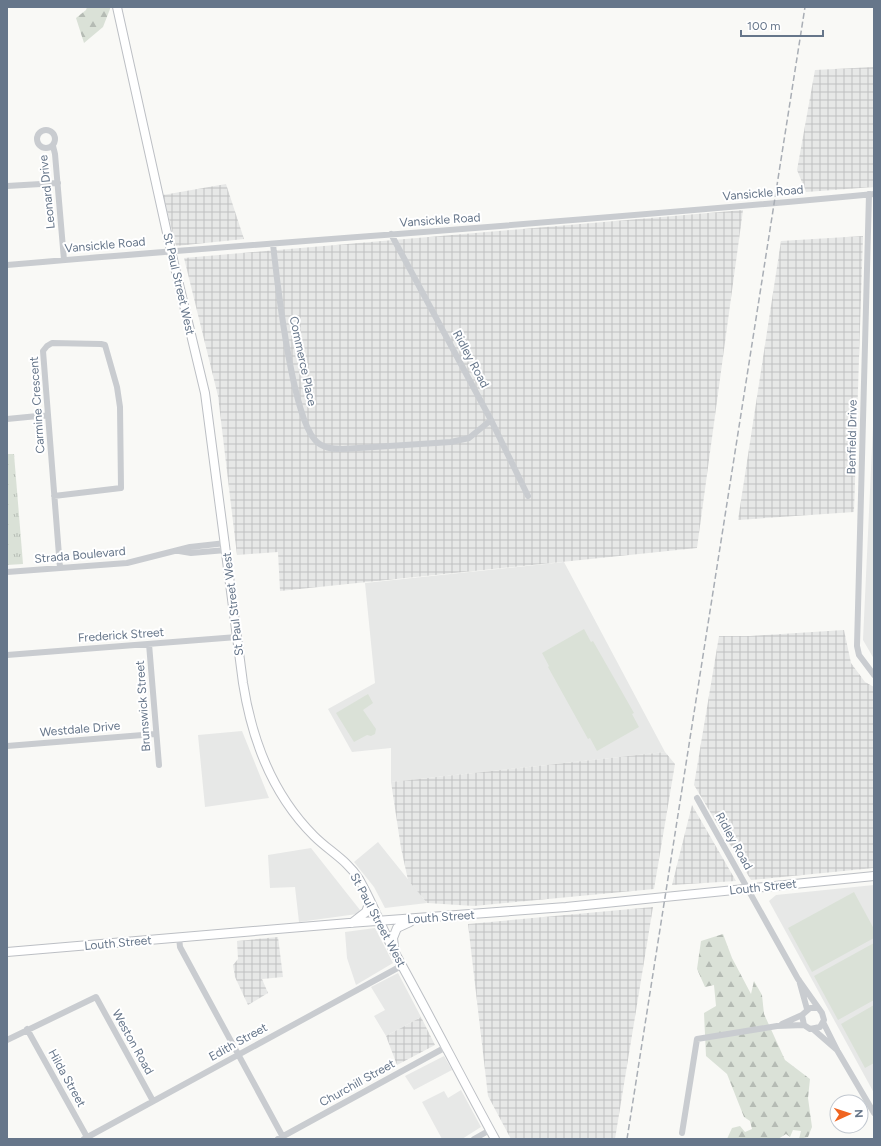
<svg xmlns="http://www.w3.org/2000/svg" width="881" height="1146" font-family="Figtree,sans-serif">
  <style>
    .built { fill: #e7e8e7 }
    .industrial { fill: url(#industrial-grid) }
    .grass { fill: url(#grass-tufts) }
    .forest { fill: url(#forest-firs) }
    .pitch { fill: #dae1d7 }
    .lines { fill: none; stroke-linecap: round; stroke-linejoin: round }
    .major-casing { stroke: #bcbfc4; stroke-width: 10 }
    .minor { stroke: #c9ccd0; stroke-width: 6 }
    .major { stroke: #fff; stroke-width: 8 }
    .rail { stroke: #a9aeb5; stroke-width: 1.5; stroke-dasharray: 6 3; stroke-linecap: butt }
    .labels { text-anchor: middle; stroke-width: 4; stroke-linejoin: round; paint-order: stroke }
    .street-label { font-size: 12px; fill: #66768a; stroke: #fff }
  </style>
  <defs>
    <pattern id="industrial-grid" width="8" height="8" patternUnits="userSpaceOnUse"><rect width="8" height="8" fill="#e7e8e7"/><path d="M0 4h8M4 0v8" fill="none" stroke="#bfc1c1"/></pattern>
    <pattern id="grass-tufts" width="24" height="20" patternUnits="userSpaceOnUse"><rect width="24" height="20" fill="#dae1d7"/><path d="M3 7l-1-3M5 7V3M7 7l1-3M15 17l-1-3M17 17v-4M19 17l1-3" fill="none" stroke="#b5bbb4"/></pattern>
    <pattern id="forest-firs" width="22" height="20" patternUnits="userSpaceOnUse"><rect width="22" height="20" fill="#dae1d7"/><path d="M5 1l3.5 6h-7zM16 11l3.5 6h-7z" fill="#b5bbb4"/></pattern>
  </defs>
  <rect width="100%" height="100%" fill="#f9f9f6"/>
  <!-- built -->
  <path class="built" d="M 874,405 L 874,659 L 863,640 Z
    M 564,562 L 665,752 L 391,782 L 391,748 L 352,752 L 328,709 L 375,683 L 365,583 Z
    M 242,731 L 269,798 L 205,807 L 198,735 Z
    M 378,842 L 427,903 L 385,908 L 374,887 L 354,862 Z
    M 311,848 L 360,910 L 357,914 L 299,922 L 295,887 L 270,888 L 268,855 Z
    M 874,885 L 874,1093 L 769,901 L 776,895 Z
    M 375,928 L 393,963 L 356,985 L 347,958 L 345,932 Z
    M 398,973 L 421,1017 L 386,1036 L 374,1016 L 385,1010 L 371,987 Z
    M 444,1056 L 452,1070 L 414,1090 L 405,1076 Z
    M 461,1090 L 481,1127 L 462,1139 L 442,1139 L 422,1102 L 444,1091 L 448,1098 Z"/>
  <!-- industrial -->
  <path class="industrial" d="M 874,67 L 874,187 L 806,192 L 797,170 L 815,70 Z
    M 226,184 L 244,239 L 176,246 L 163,195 Z
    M 743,210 L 697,548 L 280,591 L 278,552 L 237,555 L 218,396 L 184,258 Z
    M 863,236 L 854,512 L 738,520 L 781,241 Z
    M 844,630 L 851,663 L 865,682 L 874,687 L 874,868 L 751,880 L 694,785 L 719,636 L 750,636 Z
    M 665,752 L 675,764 L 654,889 L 474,906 L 427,903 L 408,880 L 401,848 L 391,782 Z
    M 692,805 L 736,881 L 672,885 Z
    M 653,907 L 615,1139 L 511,1139 L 488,1096 L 468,924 Z
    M 278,937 L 283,977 L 262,979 L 268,993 L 248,1005 L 235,977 L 233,965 L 238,959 L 237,941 Z
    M 421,1017 L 435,1045 L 397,1065 L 386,1036 Z"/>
  <!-- grass -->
  <path class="grass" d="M 7,454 L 14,454 L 23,564 L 7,565 Z"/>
  <!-- forest -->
  <path class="forest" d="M 87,7 L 110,7 L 110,9 L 103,27 L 84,43 L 76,18 L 86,10 Z
    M 723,934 L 732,958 L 751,994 L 754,981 L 762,995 L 764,1014 L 785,1060 L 810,1079 L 808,1098 L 812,1127 L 808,1137 L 799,1139 L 801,1131 L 793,1130 L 790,1137 L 786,1134 L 778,1139 L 727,1139 L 732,1128 L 740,1126 L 745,1132 L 752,1129 L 750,1121 L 744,1117 L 727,1074 L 706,1056 L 704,1013 L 716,1006 L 714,985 L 705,987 L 697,969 L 701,941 Z"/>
  <!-- pitch -->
  <path class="pitch" d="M 584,629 L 591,642 L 593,641 L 634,713 L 632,714 L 639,727 L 597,751 L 590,738 L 588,739 L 548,667 L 549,666 L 542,653 Z
    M 368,694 L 373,703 L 363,710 L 376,729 L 375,734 L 371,736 L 367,735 L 354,742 L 336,713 Z
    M 854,892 L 874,929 L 874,938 L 812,972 L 788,928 Z
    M 874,943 L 874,1000 L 838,1020 L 814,976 Z
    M 874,1005 L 874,1063 L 865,1068 L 841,1024 Z"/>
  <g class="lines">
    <defs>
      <path id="major" d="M 117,7 L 171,251 L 205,393 L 243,683 C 252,741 272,794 314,836 C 329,851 348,861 359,879 C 373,903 382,929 395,953 C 429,1014 461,1077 495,1139
        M 352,923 L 366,912 L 370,901
        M 394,947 L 393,938 L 397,928 L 410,922
        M 7,952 L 349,923 L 566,907 L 874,876"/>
    </defs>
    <!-- major casing -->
    <use href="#major" class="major-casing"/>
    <!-- minor -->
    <path class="minor" d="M37 139a9 9 0 1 1 18 0a9 9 0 1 1-18 0Z
      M 53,146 L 55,154 L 64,260
      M 7,186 L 58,183
      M 869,194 L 857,646 L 859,655 L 874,675
      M 391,234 L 491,420 L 528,496
      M 273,244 C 277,281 292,415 315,440 C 322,448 332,449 343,449 L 451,442 L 469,438 L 491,420
      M 7,265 C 296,240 585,222 874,194
      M 7,419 L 48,415
      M 54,496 L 121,488 L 120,407 L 117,387 L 105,345 L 101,344 L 52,343 L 47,346 L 43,351 L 60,568
      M 179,551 L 191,553 L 226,550
      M 7,572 L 127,563 L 190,547 L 226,543
      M 149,644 L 159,765
      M 7,655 L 237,637
      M 7,746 L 155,734
      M 697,798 L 798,979 L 822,1013 L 824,1020 L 820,1027 L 810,1029 L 804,1025 L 802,1015 L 810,1008 L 817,1008
      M 179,937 L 180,947 L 284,1139
      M 799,980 L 807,1009
      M 823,1022 L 837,1050 L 874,1113
      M 782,1024 L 802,1015
      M 27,1029 L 87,1137
      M 814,1030 L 837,1050
      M 7,1040 L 96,997 L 153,1101
      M 682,1133 L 697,1039 L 777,1026 L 804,1025
      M 84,1139 L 403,965
      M 278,1139 L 446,1047
      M 474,1139 L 490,1130"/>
    <!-- major -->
    <use href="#major" class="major"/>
    <!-- rail -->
    <path class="rail" d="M 627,1139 L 805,7"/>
  </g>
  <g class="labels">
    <!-- street labels -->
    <g class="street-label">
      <text transform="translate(47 192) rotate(-96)" y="4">Leonard Drive</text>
      <text transform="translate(763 193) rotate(-5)" y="4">Vansickle Road</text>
      <text transform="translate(440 220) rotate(-4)" y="4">Vansickle Road</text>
      <text transform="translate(105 245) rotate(-5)" y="4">Vansickle Road</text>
      <text transform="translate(179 284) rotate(77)" y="4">St Paul Street West</text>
      <text transform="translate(471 359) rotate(62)" y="4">Ridley Road</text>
      <text transform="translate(303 361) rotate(78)" y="4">Commerce Place</text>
      <text transform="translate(37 405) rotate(-94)" y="4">Carmine Crescent</text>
      <text transform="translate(852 437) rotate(-89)" y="4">Benfield Drive</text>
      <text transform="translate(80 555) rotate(-5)" y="4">Strada Boulevard</text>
      <text transform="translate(233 604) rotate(-97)" y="4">St Paul Street West</text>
      <text transform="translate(121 635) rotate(-4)" y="4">Frederick Street</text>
      <text transform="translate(143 706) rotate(-94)" y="4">Brunswick Street</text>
      <text transform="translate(80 729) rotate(-5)" y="4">Westdale Drive</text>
      <text transform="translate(734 841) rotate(61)" y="4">Ridley Road</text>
      <text transform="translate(763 887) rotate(-6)" y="4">Louth Street</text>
      <text transform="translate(441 917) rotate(-4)" y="4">Louth Street</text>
      <text transform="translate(378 920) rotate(62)" y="4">St Paul Street West</text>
      <text transform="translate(118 943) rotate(-5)" y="4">Louth Street</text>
      <text transform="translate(133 1042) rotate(61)" y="4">Weston Road</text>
      <text transform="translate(238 1042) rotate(-29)" y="4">Edith Street</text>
      <text transform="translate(67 1078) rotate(61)" y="4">Hilda Street</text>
      <text transform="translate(357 1083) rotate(-29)" y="4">Churchill Street</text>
    </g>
  </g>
  <!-- border -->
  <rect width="881" height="1146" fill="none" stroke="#66768a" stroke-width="16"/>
  <!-- north arrow -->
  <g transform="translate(849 1114) rotate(87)"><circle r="19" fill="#ffffff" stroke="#c2c8d0"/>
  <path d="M0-3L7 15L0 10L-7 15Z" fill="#f06420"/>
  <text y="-6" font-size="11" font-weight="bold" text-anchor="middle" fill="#66768a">N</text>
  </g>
  <!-- scale -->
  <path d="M741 30v6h82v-6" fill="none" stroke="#66768a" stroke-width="2"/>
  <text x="747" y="30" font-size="12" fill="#66768a" stroke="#ffffff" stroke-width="3" paint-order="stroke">100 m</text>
</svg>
